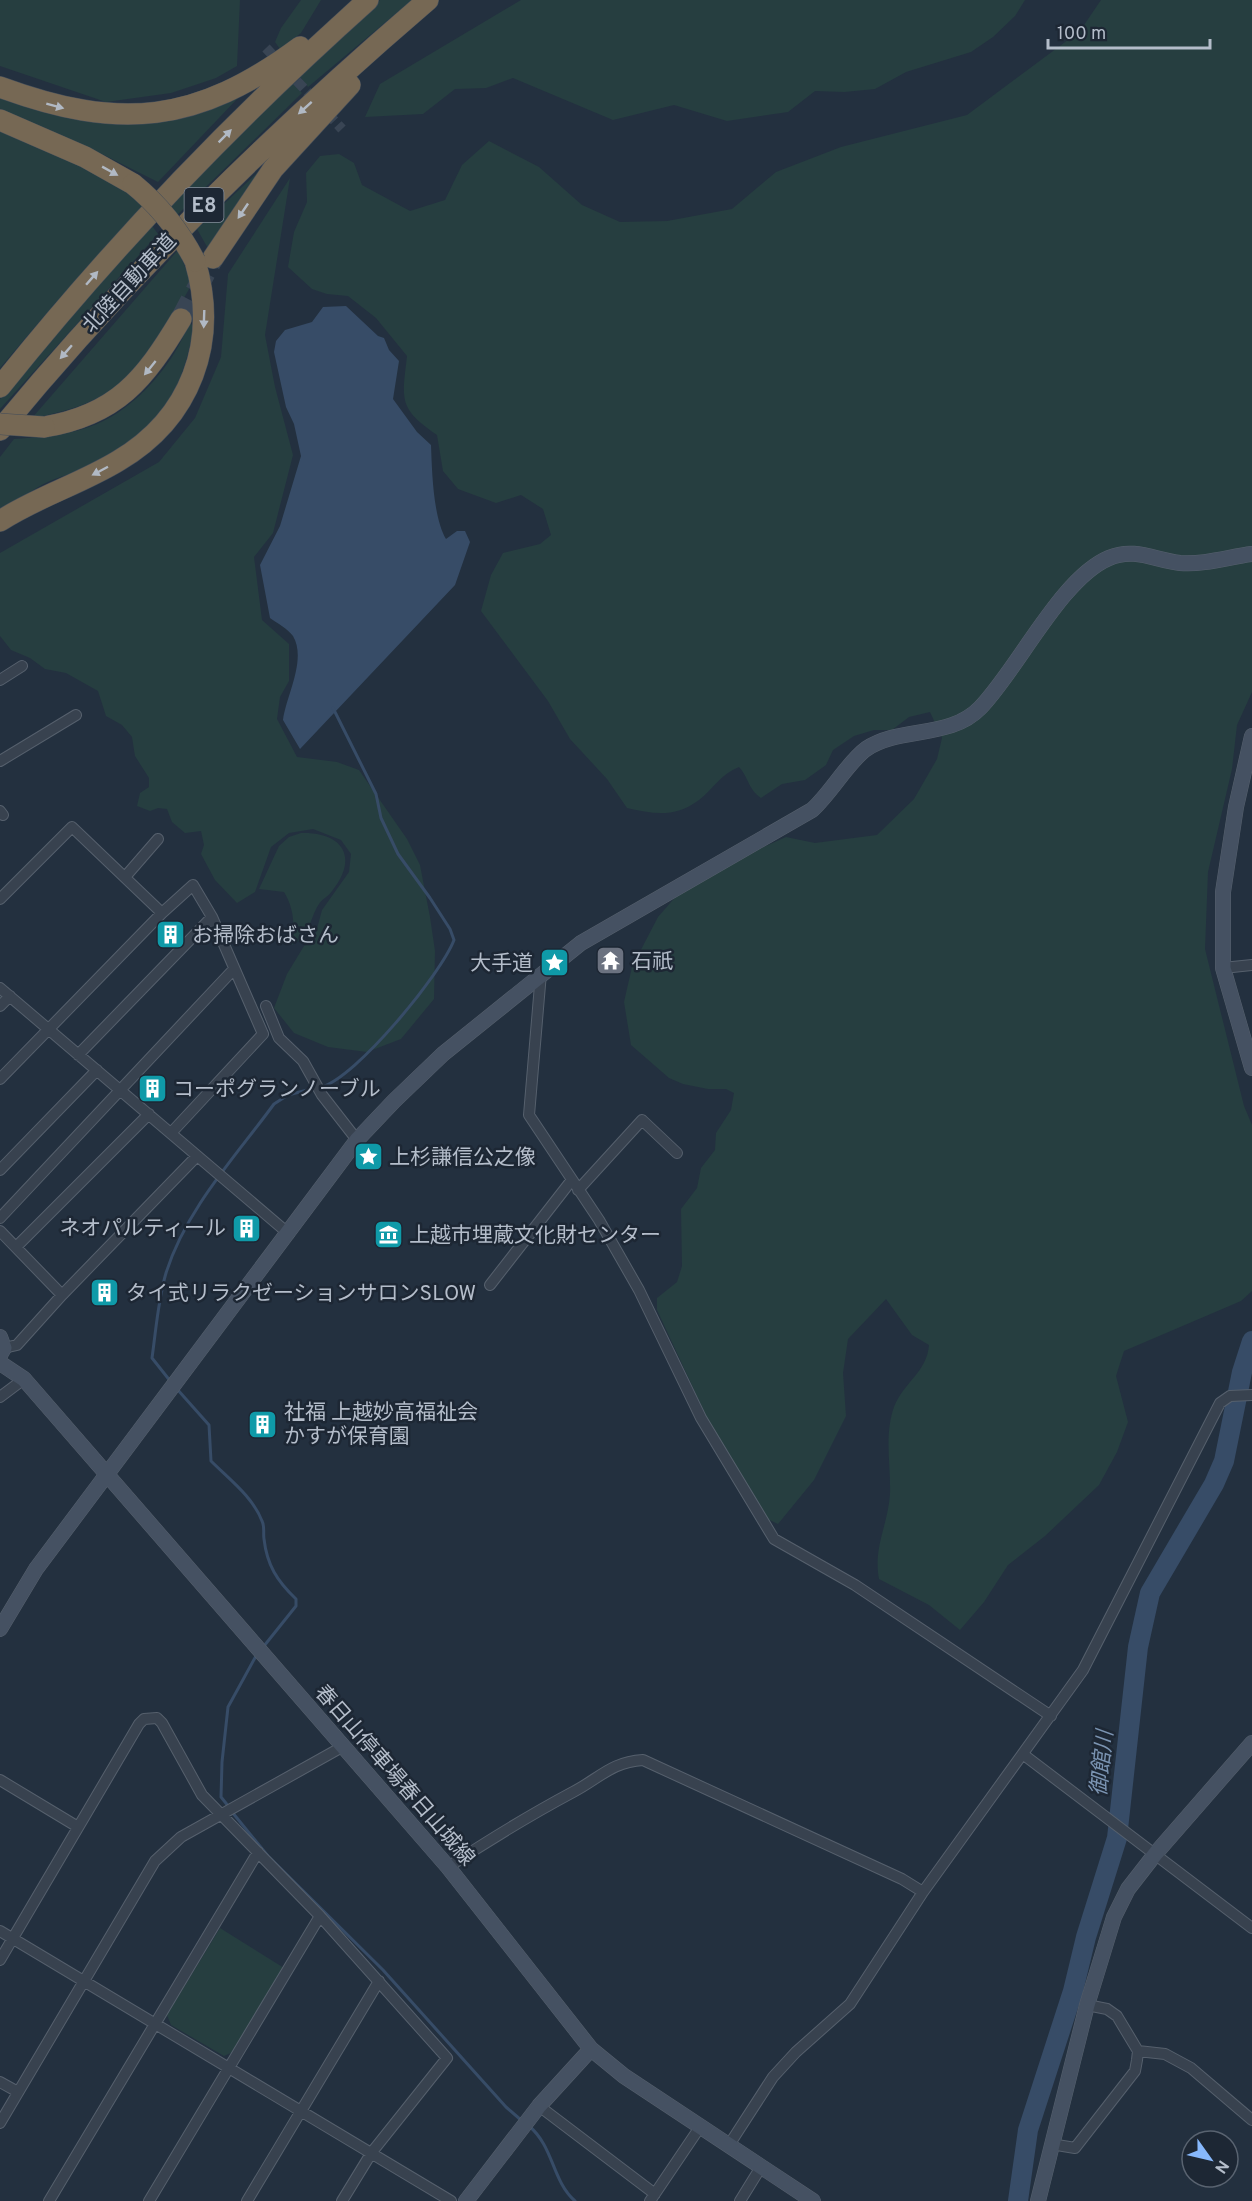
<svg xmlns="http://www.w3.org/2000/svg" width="1252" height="2201" font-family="Overpass,'Noto Sans JP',sans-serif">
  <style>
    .green { fill: #263e40 }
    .water { fill: #374c67 }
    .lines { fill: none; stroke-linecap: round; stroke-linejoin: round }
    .stream { stroke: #374c67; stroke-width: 3 }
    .river { stroke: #374c67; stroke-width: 20 }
    .street-tunnel { stroke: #394554; stroke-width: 10; stroke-dasharray: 10 5; stroke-linecap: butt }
    .highway-tunnel { stroke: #394554; stroke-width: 21; stroke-dasharray: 21 10; stroke-linecap: butt }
    .street-casing { stroke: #56606d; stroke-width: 12 }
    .secondary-casing { stroke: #56606d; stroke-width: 16 }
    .highway-casing { stroke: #434d5a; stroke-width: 22 }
    .street { stroke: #38424f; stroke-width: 10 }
    .secondary { stroke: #455162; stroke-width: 15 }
    .highway { stroke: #766854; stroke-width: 21 }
    .highway-bridge-casing { stroke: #434d5a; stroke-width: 22; stroke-linecap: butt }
    .highway-bridge { stroke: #766854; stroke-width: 21 }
    .oneway { fill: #b1b9c4 }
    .labels { text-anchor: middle; stroke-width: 5; stroke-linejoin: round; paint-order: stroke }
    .shield { fill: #1d2734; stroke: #87909d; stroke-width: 1.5 }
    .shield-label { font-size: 20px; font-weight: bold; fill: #b4bdca }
    .street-label { font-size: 21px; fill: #b4bdca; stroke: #1d2734 }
    .poi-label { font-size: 21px; fill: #b4bdca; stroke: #1d2734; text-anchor: start }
    .water-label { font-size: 22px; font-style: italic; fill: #7b94b2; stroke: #1d2734 }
  </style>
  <rect width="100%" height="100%" fill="#23303f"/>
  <!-- green -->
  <path class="green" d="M 0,0 L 240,0 L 237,66 L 216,78 L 171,93 L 106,102 L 0,66 Z
    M 301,0 L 321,0 L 301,33 L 280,49 L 275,42 L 281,28 Z
    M 380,0 L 412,0 L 308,87 L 298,74 Z
    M 521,0 L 1025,0 L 1015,16 L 993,37 L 971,52 L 906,72 L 875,89 L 844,92 L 815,91 L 788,112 L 727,121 L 674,105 L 613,120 L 513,78 L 486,88 L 455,89 L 423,114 L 365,117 L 380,84 Z
    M 1101,0 L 1252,0 L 1252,692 L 1237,725 L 1232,769 L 1208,872 L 1205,949 L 1244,1106 L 1252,1125 L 1252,1291 L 1241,1301 L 1124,1351 L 1116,1376 L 1128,1422 L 1117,1452 L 1099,1485 L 1045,1536 L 1008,1565 L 984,1602 L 960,1630 L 929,1605 L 879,1579 C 873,1547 888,1525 890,1494 C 891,1466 884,1435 894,1407 C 904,1382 927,1372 929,1345 L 912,1335 L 886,1299 L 848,1339 L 843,1373 L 846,1416 L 814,1480 L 778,1524 L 763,1517 L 708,1420 L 657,1310 L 657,1298 L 677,1282 L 682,1266 L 681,1209 L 697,1188 L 701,1168 L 715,1150 L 716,1133 L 731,1110 L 734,1093 L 726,1089 L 708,1089 L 683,1084 L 669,1078 L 631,1045 L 624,1002 L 632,967 L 658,917 L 678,894 L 744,856 L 786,837 L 815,843 L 877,835 L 914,799 L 937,759 L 942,738 L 930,712 L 909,717 L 892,730 L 874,730 L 854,736 L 833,750 L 826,765 L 805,780 L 782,784 L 761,798 C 748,789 749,778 739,767 C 721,774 713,789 699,800 C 675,818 654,814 627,808 L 607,779 L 570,739 L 548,701 L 481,611 L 491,575 L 503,553 L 540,544 L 551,535 L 543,509 L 521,495 L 496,503 L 458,489 L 443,471 L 437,435 C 398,408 402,400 407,356 L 376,318 L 348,296 L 327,294 L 312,289 L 288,267 L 294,232 L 307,202 L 306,173 L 320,156 L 339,154 L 354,163 L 362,185 L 410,211 L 445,200 L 462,165 L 489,141 L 539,167 L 582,205 L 620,222 L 667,221 L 732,209 L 776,172 L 841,147 L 967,115 L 1080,31 Z
    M 291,80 L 302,93 L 174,218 L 164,207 Z
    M 0,93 L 193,113 L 238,98 L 158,182 L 90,148 L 0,109 Z
    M 0,126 L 116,181 L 144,206 L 57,301 L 0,368 Z
    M 273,158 L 210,252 L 197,229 Z
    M 290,178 L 265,335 L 275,387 L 293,455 L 273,533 L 254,557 L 262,620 L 289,644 L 289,681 L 280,697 L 277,719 L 297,757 L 337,762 L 359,770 L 407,839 L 420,865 L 430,917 L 435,951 L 434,999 L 401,1039 L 367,1052 L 328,1047 L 294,1033 L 274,1008 L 287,974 L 304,946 L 315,936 L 322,910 L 349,872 L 351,854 L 341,840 L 313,829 L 289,833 L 271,847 L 255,892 L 237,903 L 215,880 L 201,854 L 204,845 L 201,831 L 185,833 L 172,822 L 167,809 L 158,808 L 150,811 L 137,806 L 140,793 L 149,787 L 149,778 L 135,756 L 132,737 L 122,725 L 106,716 L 98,691 L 66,673 L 45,669 L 30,658 L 11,650 L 0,636 L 0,553 L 159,462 L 195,418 L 221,357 L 228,274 Z
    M 150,223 L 158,234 L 0,409 L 0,399 Z
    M 178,250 L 192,284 C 147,362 127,402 32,418 Z
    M 189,323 L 194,326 C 181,398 156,434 89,467 C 77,473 63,475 50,481 C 32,489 16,502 0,514 L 0,457 L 14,439 C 42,437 70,435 97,424 C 137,407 174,364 189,323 Z
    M 301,833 C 343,832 359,857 332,891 C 329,896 322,899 319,904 C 309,919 311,936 292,945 C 295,926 294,908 284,892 L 259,889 L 279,846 L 289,837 Z
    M 220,1928 L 284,1968 L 233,2052 L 224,2056 L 171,2025 L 167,2015 Z"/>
  <!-- water -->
  <path class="water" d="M 346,306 L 378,336 L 384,338 L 389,350 L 399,361 L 393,399 L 417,432 L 431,445 C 432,471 433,517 446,539 L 457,531 L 465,531 L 470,542 L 455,585 L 300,749 L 283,720 C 286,696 307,660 293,636 C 288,629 277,623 270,618 L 260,565 L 280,526 L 301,456 L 294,424 L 286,407 L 274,352 L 276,341 L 285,330 L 312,322 L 323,307 Z"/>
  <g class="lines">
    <!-- stream -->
    <path class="stream" d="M 321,1087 C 356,1078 441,974 454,940 L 450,929 L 430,898 L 398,854 L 381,818 L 376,794 L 333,708
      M 171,1382 L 152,1358 C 156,1330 158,1300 166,1273 C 186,1209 236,1156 274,1104 L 288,1095 L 315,1088
      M 177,1389 L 209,1425 L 211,1461 C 229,1479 253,1497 262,1521 C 265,1527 263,1533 264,1539 C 267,1565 277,1581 296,1599 L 296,1606 L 264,1646
      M 229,1807 L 221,1797 L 222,1762 L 228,1707 L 256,1656
      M 232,1812 L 268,1856 L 383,1970 L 506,2107 L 521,2120
      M 529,2126 C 554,2147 552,2181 575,2201"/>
    <!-- river -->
    <path class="river" d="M 1018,2201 L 1028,2130 L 1073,1991 L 1086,1937 L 1117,1838 L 1138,1647 L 1150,1593 L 1214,1484 L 1224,1461 L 1242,1372 L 1252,1341"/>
    <!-- street-tunnel -->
    <path class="street-tunnel" d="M 266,48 L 342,129"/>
    <!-- highway-tunnel -->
    <path class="highway-tunnel" d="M 181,319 L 213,258"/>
    <defs>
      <path id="street" d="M 0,680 L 22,666
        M 0,761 L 76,715
        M 0,811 L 3,815
        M 125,877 L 158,839
        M 0,899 L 72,827 L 162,913
        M 1223,968 L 1252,965
        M 541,973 L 529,1115 L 599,1220 L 639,1290 L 701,1418 L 774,1539 L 855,1585 L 1051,1716
        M 0,988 L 289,1234
        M 0,1006 L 10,996
        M 266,1006 L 279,1038 L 303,1061 L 322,1095 L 357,1140
        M 78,1055 L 212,917
        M 0,1079 L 162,913 L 193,885 L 212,917 L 263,1034 L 171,1133
        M 0,1170 L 97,1070
        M 578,1190 L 642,1120 L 677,1153
        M 0,1218 L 234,969
        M 0,1231 L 62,1295
        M 16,1247 L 149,1114
        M 490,1285 L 571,1181
        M 4,1348 L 17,1345 L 62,1295 L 197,1156
        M 0,1397 L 24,1379
        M 1024,1755 L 1252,1928
        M 0,1780 L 78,1827
        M 448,1867 C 489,1840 530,1815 573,1792 C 600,1778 611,1762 643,1760 L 902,1879 L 923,1892
        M 0,1931 L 451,2201
        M 0,1960 L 139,1724 L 144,1719 L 157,1718 L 162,1723 L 202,1795 L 320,1916 L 447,2058 L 372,2152 L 342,2201
        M 1138,2051 L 1165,2054 L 1191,2068 L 1252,2120
        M 0,2082 L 18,2092
        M 539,2106 L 655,2194
        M 0,2123 L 155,1861 L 181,1837 L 342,1747
        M 1051,2144 L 1075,2148 L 1135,2071 L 1137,2060 L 1138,2051 L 1117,2016 L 1107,2009 L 1087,2005
        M 729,2145 L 773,2077 L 796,2052 L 850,2004 L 923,1892 L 1083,1670 L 1220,1403 L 1230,1396 L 1252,1395
        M 49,2201 L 258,1852
        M 149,2201 L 320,1916
        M 247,2201 L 379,1981
        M 650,2201 L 700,2127
        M 740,2201 L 761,2167"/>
      <path id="secondary" d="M 1252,736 L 1236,807 L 1223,892 L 1223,968 L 1252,1068
        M 0,1337 L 4,1348 L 0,1355
        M 0,1363 L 24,1379 L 448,1867 L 591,2049 L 624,2076 L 813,2201
        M 0,1629 L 36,1569 L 357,1140 L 394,1101 L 443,1054 L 581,943 L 812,810 C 831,793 848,762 866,749 C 900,726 950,739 980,708 C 1018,669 1061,578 1109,558 C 1134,547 1155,560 1180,563 C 1204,565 1229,557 1252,554
        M 466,2201 L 539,2106 L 591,2049
        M 1038,2201 L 1087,2005 L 1114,1917 L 1128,1889 L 1156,1853 L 1252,1743"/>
      <path id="highway" d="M 0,87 C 120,131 196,124 300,47
        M 0,120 L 85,157 L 133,184
        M 213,258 L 273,169 L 350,85
        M 0,387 C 111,248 235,119 368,0
        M 44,427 C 117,415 145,379 181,319
        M 0,430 C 129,273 274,132 428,0
        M 0,521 C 37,497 80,484 118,461 C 191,418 219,342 195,261"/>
    </defs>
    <!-- street casing -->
    <use href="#street" class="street-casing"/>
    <!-- secondary casing -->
    <use href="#secondary" class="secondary-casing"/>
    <!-- highway casing -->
    <use href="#highway" class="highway-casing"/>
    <!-- street -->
    <use href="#street" class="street"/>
    <!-- secondary -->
    <use href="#secondary" class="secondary"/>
    <!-- highway -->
    <use href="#highway" class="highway"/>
    <defs>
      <path id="highway-bridge" d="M 133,184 C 160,206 179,230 195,261
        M 0,424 L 44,427"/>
    </defs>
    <!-- highway-bridge casing -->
    <use href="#highway-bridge" class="highway-bridge-casing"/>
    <!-- highway-bridge -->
    <use href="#highway-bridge" class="highway-bridge"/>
  </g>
  <!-- one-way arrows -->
  <defs><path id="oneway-solid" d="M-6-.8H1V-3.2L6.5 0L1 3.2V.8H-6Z" transform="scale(1.5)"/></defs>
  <g class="oneway">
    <use href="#oneway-solid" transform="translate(55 106) rotate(15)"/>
    <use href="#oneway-solid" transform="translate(305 108) rotate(138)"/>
    <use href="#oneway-solid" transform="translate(225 136) rotate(-45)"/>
    <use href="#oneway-solid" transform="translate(110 171) rotate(29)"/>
    <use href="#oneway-solid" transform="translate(243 211) rotate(124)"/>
    <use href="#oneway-solid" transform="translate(92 278) rotate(-49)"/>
    <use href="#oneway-solid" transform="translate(204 319) rotate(92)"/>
    <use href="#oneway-solid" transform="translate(66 352) rotate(131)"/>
    <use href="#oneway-solid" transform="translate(150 368) rotate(129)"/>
    <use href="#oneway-solid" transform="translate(100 471) rotate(152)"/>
  </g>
  <!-- icons -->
  <defs>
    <symbol id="building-square" viewBox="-11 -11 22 22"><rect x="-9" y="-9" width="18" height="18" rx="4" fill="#0f9aa8" stroke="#1d2734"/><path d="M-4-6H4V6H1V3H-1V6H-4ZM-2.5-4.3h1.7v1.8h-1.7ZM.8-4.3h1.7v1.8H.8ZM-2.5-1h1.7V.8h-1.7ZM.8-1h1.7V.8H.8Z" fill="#fff"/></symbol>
    <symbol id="temple-square" viewBox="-11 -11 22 22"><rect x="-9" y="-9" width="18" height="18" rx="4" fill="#6b7280" stroke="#1d2734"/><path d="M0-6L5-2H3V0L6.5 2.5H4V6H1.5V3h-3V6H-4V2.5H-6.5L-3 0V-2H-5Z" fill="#fff"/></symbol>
    <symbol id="sight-square" viewBox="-11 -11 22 22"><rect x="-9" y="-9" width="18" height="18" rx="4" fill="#0f9aa8" stroke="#1d2734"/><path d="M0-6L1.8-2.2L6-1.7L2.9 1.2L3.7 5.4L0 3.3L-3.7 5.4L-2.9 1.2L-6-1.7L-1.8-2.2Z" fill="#fff"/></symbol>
    <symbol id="museum-square" viewBox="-11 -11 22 22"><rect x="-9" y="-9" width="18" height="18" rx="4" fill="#0f9aa8" stroke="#1d2734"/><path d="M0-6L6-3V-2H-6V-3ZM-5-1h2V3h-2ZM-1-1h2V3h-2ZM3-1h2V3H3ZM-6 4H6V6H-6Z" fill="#fff"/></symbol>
  </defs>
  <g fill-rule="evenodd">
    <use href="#building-square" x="154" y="918" width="33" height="33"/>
    <use href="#temple-square" x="594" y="944" width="33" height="33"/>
    <use href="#sight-square" x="538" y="946" width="33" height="33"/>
    <use href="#building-square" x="136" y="1072" width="33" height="33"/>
    <use href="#sight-square" x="352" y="1140" width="33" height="33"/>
    <use href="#building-square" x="230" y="1212" width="33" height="33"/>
    <use href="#museum-square" x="372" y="1218" width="33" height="33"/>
    <use href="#building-square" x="88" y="1276" width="33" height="33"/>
    <use href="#building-square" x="246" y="1408" width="33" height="33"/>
  </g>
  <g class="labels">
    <!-- shield labels -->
    <rect class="shield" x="184.5" y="188" width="39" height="34" rx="4.5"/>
    <g class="shield-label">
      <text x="204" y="212">E8</text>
    </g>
    <!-- street labels -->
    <g class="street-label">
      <text transform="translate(129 283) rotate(-47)" y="7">北陸自動車道</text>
      <text transform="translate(395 1775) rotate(49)" y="7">春日山停車場春日山城線</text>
    </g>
    <!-- poi labels -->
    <g class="poi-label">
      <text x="192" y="942">お掃除おばさん</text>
      <text x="631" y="968">石祇</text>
      <text x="533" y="970" text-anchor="end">大手道</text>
      <text x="173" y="1096">コーポグランノーブル</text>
      <text x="389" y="1164">上杉謙信公之像</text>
      <text x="226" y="1235" text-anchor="end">ネオパルティール</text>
      <text x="409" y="1242">上越市埋蔵文化財センター</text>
      <text x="126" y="1300">タイ式リラクゼーションサロンSLOW</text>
      <text x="284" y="1419">社福 上越妙高福祉会<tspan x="284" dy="24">かすが保育園</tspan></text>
    </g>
    <!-- water labels -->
    <g class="water-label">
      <text transform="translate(1101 1763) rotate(-84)" y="8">御館川</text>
    </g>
  </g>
  <!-- north arrow -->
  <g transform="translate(1210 2159) rotate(124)"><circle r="28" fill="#1d2734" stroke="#596370" stroke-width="1.5"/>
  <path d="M0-4.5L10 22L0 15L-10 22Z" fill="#87b8fc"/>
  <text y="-9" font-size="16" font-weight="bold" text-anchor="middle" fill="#b4bdca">N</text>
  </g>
  <!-- scale -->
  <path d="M1048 39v9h162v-9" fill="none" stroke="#b4bdca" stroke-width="3"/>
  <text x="1057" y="39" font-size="18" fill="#b4bdca" stroke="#1d2734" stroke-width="4.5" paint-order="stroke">100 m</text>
</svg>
